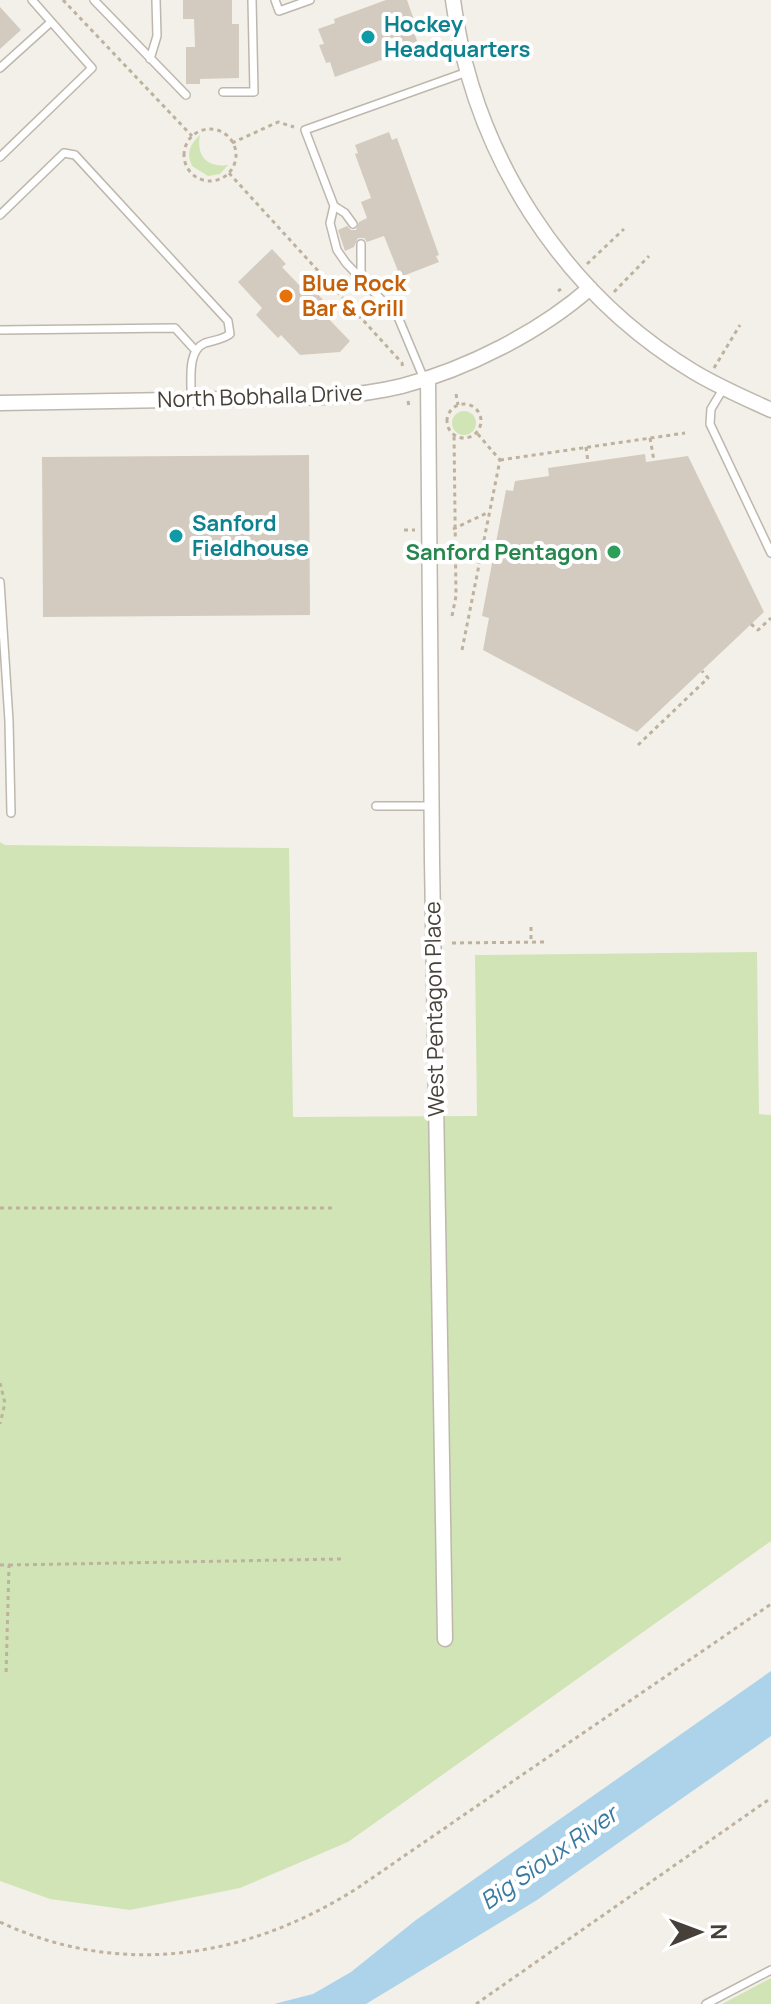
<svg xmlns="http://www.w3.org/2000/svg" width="771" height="2004" font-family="Manrope,sans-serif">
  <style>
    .green { fill: #d1e4b6 }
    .water { fill: #acd3ea }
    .building { fill: #d4cbc0 }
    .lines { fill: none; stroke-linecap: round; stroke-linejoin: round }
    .lane-casing { stroke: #beb7ad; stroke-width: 10 }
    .street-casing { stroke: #beb7ad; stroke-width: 17 }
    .path { stroke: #beb29f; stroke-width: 3; stroke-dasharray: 4 4; stroke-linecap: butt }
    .lane { stroke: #fff; stroke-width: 7 }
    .street { stroke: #fff; stroke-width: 14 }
    .culture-dot { fill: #0f9aa8; stroke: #fff; stroke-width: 3 }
    .food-dot { fill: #e8710a; stroke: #fff; stroke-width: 3 }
    .leisure-dot { fill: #2e9e5b; stroke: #fff; stroke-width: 3 }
    .labels { text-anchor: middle; stroke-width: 8; stroke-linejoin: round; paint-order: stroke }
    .culture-label { font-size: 22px; font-weight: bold; fill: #0d838f; stroke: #fff; text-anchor: start }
    .food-label { font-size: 22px; font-weight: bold; fill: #c56008; stroke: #fff; text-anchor: start }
    .street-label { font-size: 22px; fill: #464038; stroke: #fff }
    .leisure-label { font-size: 22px; font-weight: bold; fill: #27864d; stroke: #fff; text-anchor: end }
    .water-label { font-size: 24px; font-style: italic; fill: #397aa1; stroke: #fff }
  </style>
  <rect width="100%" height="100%" fill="#f3f0e9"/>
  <!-- green -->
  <path class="green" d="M 200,135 C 196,156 207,168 228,165 L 220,174 L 208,176 L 192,166 C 186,153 190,144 200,135 Z
    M452 423a12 12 0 1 1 24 0a12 12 0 1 1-24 0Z
    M 0,842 L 5,845 L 289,848 L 293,1117 L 477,1116 L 475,955 L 757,952 L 759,1114 L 771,1115 L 771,1541 L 348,1842 L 240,1888 L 130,1910 L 50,1899 L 0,1881 Z
    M 771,1978 L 771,2004 L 722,2004 Z"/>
  <!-- water -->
  <path class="water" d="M 771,1671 L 771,1736 L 537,1900 L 366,2004 L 274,2004 L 313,1994 L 351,1972 L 416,1920 Z"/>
  <!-- building -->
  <path class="building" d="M 183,0 L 232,0 L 232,24 L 239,24 L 239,78 L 200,79 L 200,84 L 186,84 L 186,47 L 195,47 L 194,19 L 183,19 Z
    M 386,0 L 407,0 L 417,28 L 413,30 L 419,46 L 335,77 L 330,62 L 326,63 L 319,45 L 324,44 L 318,29 L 335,23 L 334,19 Z
    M 0,7 L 21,30 L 0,49 Z
    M 389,132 L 392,140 L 397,138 L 439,255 L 436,256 L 439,262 L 403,276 L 400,270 L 398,271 L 384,236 L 367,242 L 364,238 L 358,238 L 354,247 L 345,251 L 338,230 L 347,226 L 351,230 L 356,230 L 359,222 L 367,218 L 361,202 L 371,198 L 355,154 L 358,153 L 355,145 Z
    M 272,249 L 286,264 L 282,267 L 302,288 L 307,283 L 328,305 L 321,311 L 350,341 L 340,352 L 300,355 L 281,335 L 278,338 L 256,315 L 262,308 L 238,282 Z
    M 645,454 L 646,462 L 688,456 L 764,612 L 637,732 L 483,650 L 489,618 L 482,616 L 506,490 L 513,491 L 515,481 L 549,476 L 548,468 Z
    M 309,455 L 310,615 L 43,617 L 42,457 Z"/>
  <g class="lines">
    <defs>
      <path id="lane" d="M 94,0 L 186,95
        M 275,0 L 279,11 L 310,0
        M 150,59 L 157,36 L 156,0
        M 0,68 L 51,22
        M 223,92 L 254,92 L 252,0
        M 0,157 L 92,68 L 32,0
        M 334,206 L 345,213 L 353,224
        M 0,215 L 64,153 L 75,155 L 228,321 L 230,334 C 222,340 214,340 205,343 C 186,351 192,382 191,400
        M 361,244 L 361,271 L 363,279
        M 0,330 L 175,328 L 195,350
        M 424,379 L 398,317 L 346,263 L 337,250 L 330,223 L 334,206 L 305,130 L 467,72
        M 723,389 L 711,409 L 710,424 L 771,553
        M 0,582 L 9,721 L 11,813
        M 376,806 L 432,806
        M 706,2004 L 771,1970"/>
      <path id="street" d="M 453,0 C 473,153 561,292 694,372 C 719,387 745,398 771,410
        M 428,378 L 432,861 L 445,1639
        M 0,403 C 75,402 151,400 226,399 C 284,398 345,400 402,386 C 467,369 540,332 590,288"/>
    </defs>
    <!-- lane casing -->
    <use href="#lane" class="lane-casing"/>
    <!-- street casing -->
    <use href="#street" class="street-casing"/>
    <!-- path -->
    <path class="path" d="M 63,0 L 192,136
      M184 155a26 26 0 1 1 52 0a26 26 0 1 1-52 0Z
      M 232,143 L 278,122 L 294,127
      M 229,173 L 402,363 L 403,369
      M 587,264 L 624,229
      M 558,291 L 561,289
      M 614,292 L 649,256
      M 714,368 L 740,325
      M 456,394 L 458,405
      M 408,401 L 409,406
      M447 421a17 17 0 1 1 34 0a17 17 0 1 1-34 0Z
      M 650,438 L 654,461
      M 586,447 L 588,462
      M 500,460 L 685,433
      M 453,529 L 489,512
      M 404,530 L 415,530
      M 452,616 L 456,596 L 454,434
      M 751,624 L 758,630 L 771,618
      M 462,650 L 500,460 L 476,432
      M 638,745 L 708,678 L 702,671
      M 531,927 L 531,942
      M 452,943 L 546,942
      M 0,1208 L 335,1208
      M 0,1383 L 5,1403 L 0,1424
      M 0,1565 L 9,1565 L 6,1676
      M 9,1565 L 341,1559
      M 0,1922 C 121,1979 249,1958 359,1887 L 771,1604
      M 476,2004 L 771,1798"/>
    <!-- lane -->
    <use href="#lane" class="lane"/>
    <!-- street -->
    <use href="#street" class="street"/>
  </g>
  <!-- markers -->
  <g class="culture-dot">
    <circle cx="368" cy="37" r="8"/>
    <circle cx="176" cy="536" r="8"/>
  </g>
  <circle class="food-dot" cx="286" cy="296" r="8"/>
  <circle class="leisure-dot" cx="614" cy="552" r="8"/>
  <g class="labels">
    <!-- culture labels -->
    <g class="culture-label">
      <text x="384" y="32">Hockey<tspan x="384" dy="25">Headquarters</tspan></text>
      <text x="192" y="531">Sanford<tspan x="192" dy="25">Fieldhouse</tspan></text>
    </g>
    <!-- food labels -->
    <g class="food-label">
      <text x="302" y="291">Blue Rock<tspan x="302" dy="25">Bar &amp; Grill</tspan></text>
    </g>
    <!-- street labels -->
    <g class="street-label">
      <text transform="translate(260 396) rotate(-2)" y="8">North Bobhalla Drive</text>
      <text transform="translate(434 1009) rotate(-91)" y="8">West Pentagon Place</text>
    </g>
    <!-- leisure labels -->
    <g class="leisure-label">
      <text x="598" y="560">Sanford Pentagon</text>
    </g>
    <!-- water labels -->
    <g class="water-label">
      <text transform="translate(549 1858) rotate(-35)" y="8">Big Sioux River</text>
    </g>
  </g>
  <!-- north arrow -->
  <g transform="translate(699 1932) rotate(89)" stroke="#ffffff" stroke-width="6" paint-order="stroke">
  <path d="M0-6L14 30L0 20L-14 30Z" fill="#464038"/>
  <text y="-12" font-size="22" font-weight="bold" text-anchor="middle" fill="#464038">N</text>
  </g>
</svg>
